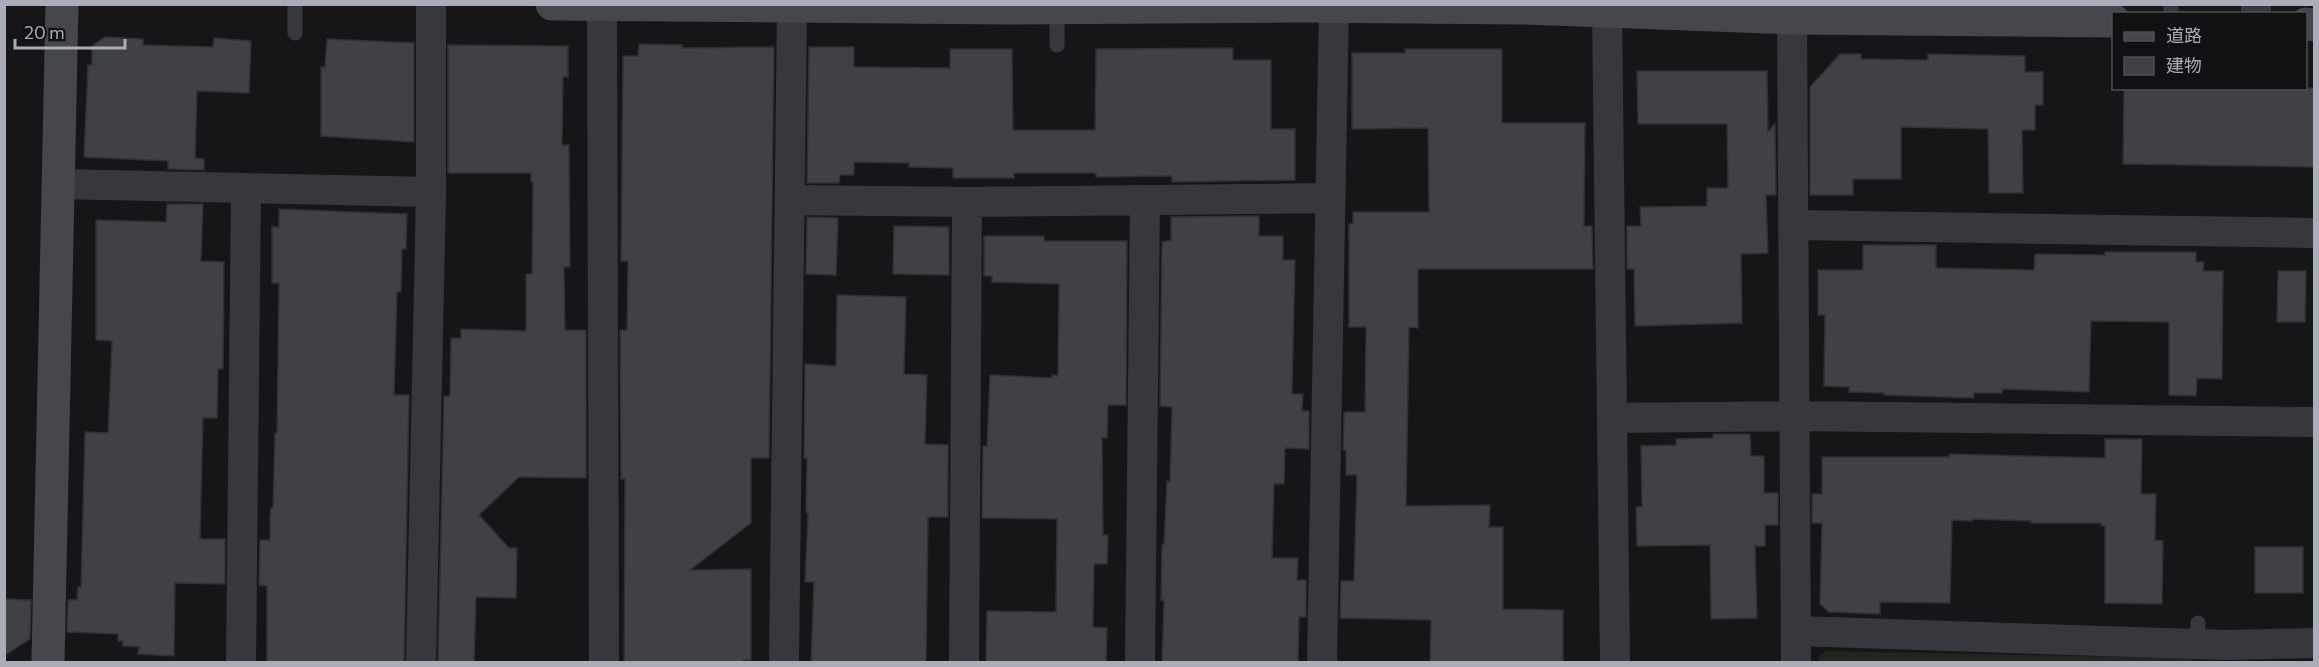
<svg xmlns="http://www.w3.org/2000/svg" width="2319" height="667" font-family="Commissioner,'Noto Sans JP',sans-serif">
  <style>
    .green { fill: #1e261f }
    .building { fill: #404145; stroke: #303034; stroke-width: 1.5 }
    .lines { fill: none; stroke-linecap: round; stroke-linejoin: round }
    .lane { stroke: #37383d; stroke-width: 15 }
    .street { stroke: #37383d; stroke-width: 30 }
    .secondary { stroke: #45474d; stroke-width: 33 }
  </style>
  <rect width="100%" height="100%" fill="#161618"/>
  <!-- green -->
  <path class="green" d="M 1827,651 L 2195,658 L 2190,662 L 1819,662 L 1819,656 Z"/>
  <!-- building -->
  <path class="building" d="M 105,37 L 143,39 L 143,45 L 213,47 L 214,38 L 251,41 L 249,93 L 197,91 L 195,158 L 204,159 L 204,170 L 168,169 L 168,161 L 84,157 L 88,65 L 92,65 L 92,46 Z
    M 327,39 L 414,43 L 414,142 L 321,136 L 321,67 L 325,67 Z
    M 639,44 L 682,45 L 682,48 L 774,47 L 769,458 L 751,458 L 751,523 L 690,570 L 751,569 L 751,660 L 743,660 L 743,663 L 624,663 L 625,479 L 621,479 L 620,330 L 627,330 L 628,261 L 621,261 L 623,56 L 638,56 Z
    M 448,45 L 568,46 L 568,77 L 563,77 L 562,145 L 569,145 L 570,267 L 564,267 L 565,330 L 586,330 L 586,478 L 519,477 L 479,515 L 509,548 L 517,548 L 516,598 L 476,597 L 474,663 L 438,663 L 444,396 L 450,396 L 451,338 L 461,338 L 461,329 L 526,331 L 526,274 L 532,274 L 533,182 L 531,182 L 531,173 L 448,173 Z
    M 809,47 L 854,47 L 854,67 L 950,68 L 950,49 L 1012,49 L 1013,130 L 1095,130 L 1096,49 L 1233,48 L 1233,60 L 1271,60 L 1271,129 L 1295,129 L 1295,180 L 1172,182 L 1172,176 L 1096,177 L 1096,173 L 1014,173 L 1014,178 L 953,178 L 953,168 L 909,167 L 909,163 L 854,162 L 854,175 L 840,175 L 839,183 L 807,183 Z
    M 1405,49 L 1502,49 L 1502,123 L 1585,123 L 1584,226 L 1592,226 L 1593,269 L 1418,269 L 1418,328 L 1409,327 L 1406,506 L 1490,505 L 1489,527 L 1503,527 L 1503,609 L 1563,610 L 1563,663 L 1430,663 L 1431,620 L 1340,618 L 1341,581 L 1354,581 L 1357,475 L 1346,475 L 1346,450 L 1343,450 L 1344,412 L 1365,412 L 1366,327 L 1349,327 L 1349,224 L 1353,224 L 1353,212 L 1429,212 L 1428,128 L 1352,129 L 1352,53 L 1405,53 Z
    M 1840,54 L 1861,54 L 1861,59 L 1928,60 L 1928,54 L 2025,56 L 2025,72 L 2043,72 L 2043,105 L 2035,105 L 2035,130 L 2022,130 L 2023,193 L 1989,193 L 1988,129 L 1901,127 L 1901,179 L 1853,179 L 1853,195 L 1810,195 L 1810,87 Z
    M 1637,71 L 1767,71 L 1768,132 L 1775,124 L 1776,195 L 1766,195 L 1768,253 L 1741,254 L 1742,323 L 1635,326 L 1634,269 L 1627,269 L 1627,226 L 1641,226 L 1640,207 L 1707,206 L 1707,188 L 1728,188 L 1727,124 L 1638,124 Z
    M 2124,88 L 2314,88 L 2314,167 L 2123,164 Z
    M 167,204 L 203,204 L 201,261 L 224,262 L 223,369 L 218,369 L 217,418 L 203,418 L 200,539 L 225,539 L 225,584 L 175,583 L 174,656 L 138,654 L 139,647 L 123,646 L 123,641 L 118,641 L 118,634 L 67,632 L 68,600 L 77,600 L 78,587 L 81,587 L 85,432 L 108,433 L 112,341 L 96,340 L 96,220 L 166,222 Z
    M 279,209 L 407,214 L 406,249 L 402,249 L 401,292 L 397,292 L 394,395 L 409,395 L 404,663 L 267,662 L 267,586 L 259,585 L 260,540 L 270,540 L 270,517 L 271,508 L 273,508 L 275,433 L 277,433 L 279,283 L 272,283 L 272,227 L 279,227 Z
    M 1259,216 L 1259,236 L 1283,236 L 1283,260 L 1295,260 L 1292,394 L 1303,394 L 1302,411 L 1309,411 L 1309,449 L 1285,448 L 1284,484 L 1274,484 L 1272,558 L 1298,558 L 1297,580 L 1306,580 L 1306,617 L 1299,617 L 1298,663 L 1162,663 L 1164,600 L 1161,600 L 1162,544 L 1164,544 L 1167,481 L 1170,482 L 1172,407 L 1160,406 L 1162,242 L 1171,240 L 1171,217 Z
    M 807,217 L 838,218 L 836,275 L 806,274 Z
    M 894,226 L 949,227 L 949,275 L 893,274 Z
    M 984,236 L 1044,236 L 1044,241 L 1127,241 L 1126,405 L 1108,405 L 1107,438 L 1102,437 L 1103,535 L 1108,535 L 1107,564 L 1094,564 L 1093,627 L 1107,628 L 1106,663 L 986,663 L 987,611 L 1056,612 L 1057,519 L 982,518 L 983,446 L 987,446 L 990,375 L 1052,378 L 1052,375 L 1058,376 L 1059,284 L 992,282 L 992,276 L 984,276 Z
    M 1863,245 L 1936,245 L 1936,268 L 2034,270 L 2035,254 L 2105,255 L 2105,252 L 2196,252 L 2196,262 L 2204,262 L 2203,271 L 2223,271 L 2222,379 L 2197,378 L 2196,396 L 2169,395 L 2169,322 L 2091,321 L 2089,392 L 2002,389 L 2002,393 L 1974,393 L 1974,398 L 1884,395 L 1884,393 L 1849,392 L 1849,387 L 1824,386 L 1825,315 L 1818,315 L 1818,270 L 1863,270 Z
    M 2278,271 L 2306,271 L 2305,322 L 2277,322 Z
    M 837,295 L 906,297 L 904,374 L 927,375 L 925,444 L 948,445 L 948,517 L 928,517 L 926,663 L 811,663 L 814,582 L 805,582 L 808,513 L 806,513 L 807,458 L 804,458 L 805,364 L 836,366 Z
    M 1713,434 L 1750,434 L 1751,456 L 1764,456 L 1764,493 L 1778,493 L 1778,525 L 1765,525 L 1765,546 L 1755,546 L 1757,618 L 1711,619 L 1710,545 L 1637,546 L 1636,507 L 1642,507 L 1641,446 L 1676,445 L 1676,439 L 1713,438 Z
    M 2105,439 L 2142,439 L 2141,494 L 2156,494 L 2155,540 L 2163,541 L 2162,604 L 2105,603 L 2105,526 L 2101,526 L 2101,523 L 2031,523 L 2031,521 L 1972,519 L 1972,521 L 1952,520 L 1950,603 L 1880,602 L 1880,614 L 1829,612 L 1820,604 L 1822,523 L 1812,523 L 1812,494 L 1822,494 L 1822,457 L 1949,457 L 1949,454 L 2105,458 Z
    M 2255,547 L 2303,547 L 2303,593 L 2255,593 Z
    M 4,599 L 31,600 L 30,639 L 4,656 Z"/>
  <g class="lines">
    <!-- lane -->
    <path class="lane" d="M 1057,7 L 1057,45
      M 2171,14 L 2171,4
      M 295,33 L 295,4
      M 2197,644 L 2198,623"/>
    <!-- street -->
    <path class="street" d="M 602,5 L 604,662
      M 1607,11 L 1615,662
      M 2256,14 L 2256,4
      M 1792,18 L 1796,662
      M 57,184 L 431,192
      M 790,200 L 967,202 L 1329,198
      M 1794,225 L 2314,233
      M 1612,418 L 1795,416 L 2314,422
      M 1797,631 L 2228,645 L 2314,643
      M 241,662 L 246,189
      M 421,662 L 431,192 L 431,4
      M 784,662 L 792,6
      M 964,662 L 967,202
      M 1140,662 L 1145,201
      M 1322,662 L 1334,4"/>
    <!-- secondary -->
    <path class="secondary" d="M 552,4 L 1005,8 L 1298,6 L 1522,8 L 1792,18 L 2114,21
      M 2306,24 L 2314,25
      M 48,662 L 62,4"/>
  </g>
  <!-- border -->
  <rect width="2319" height="667" fill="none" stroke="#a8adb8" stroke-width="12"/>
  <!-- legend -->
  <rect x="2112" y="12" width="195" height="78" fill="#111113" stroke="#4d4f55" stroke-width="1.5"/>
  <rect x="2124" y="32" width="30" height="9" fill="#45474d" stroke="#4d4f55" stroke-width="1.5"/>
  <text x="2166" y="42" font-size="18" fill="#a8adb8">道路</text>
  <rect x="2124" y="57" width="30" height="18" fill="#404145" stroke="#4d4f55" stroke-width="1.5"/>
  <text x="2166" y="72" font-size="18" fill="#a8adb8">建物</text>
  <!-- scale -->
  <path d="M15 39v9h110v-9" fill="none" stroke="#a8adb8" stroke-width="3"/>
  <text x="24" y="39" font-size="18" fill="#a8adb8" stroke="#111113" stroke-width="4.5" paint-order="stroke">20 m</text>
</svg>
